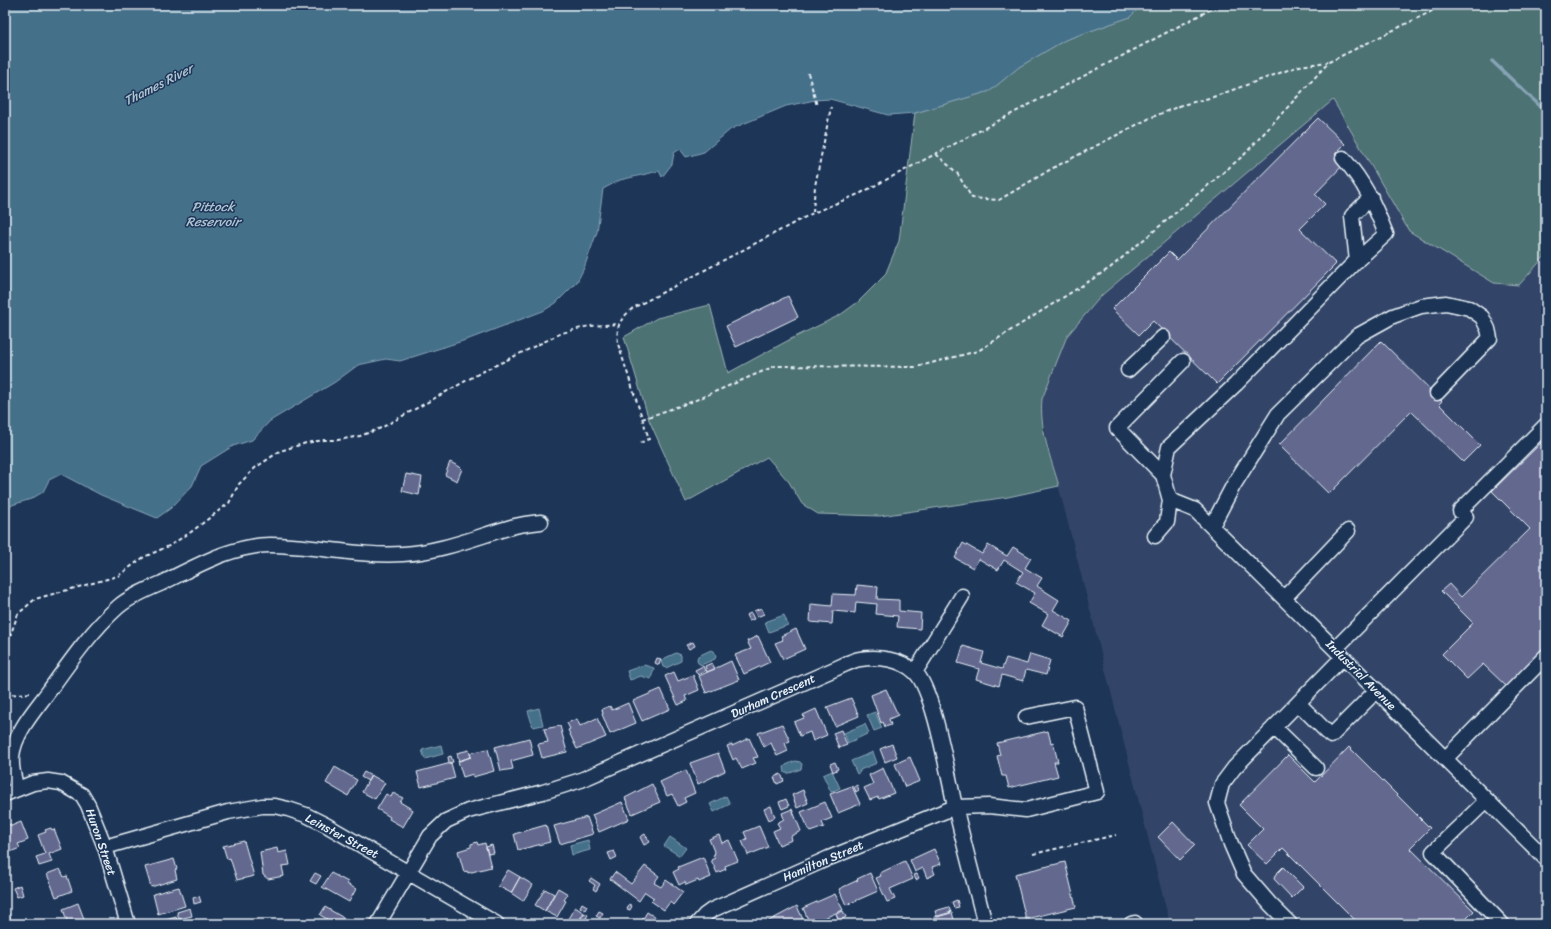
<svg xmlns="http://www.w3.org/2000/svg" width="1551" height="929" font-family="Sriracha,sans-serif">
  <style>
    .built { fill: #324468 }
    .green { fill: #4e7273; stroke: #9bb2b6 }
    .water { fill: #44708a; stroke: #86a4b6 }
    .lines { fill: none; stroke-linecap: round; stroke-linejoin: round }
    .stream { stroke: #86a4b6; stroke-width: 3.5 }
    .building { fill: #64688f; stroke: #e8f1f8 }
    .minor-casing { stroke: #e8f1f8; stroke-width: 17 }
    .path { stroke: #e8f1f8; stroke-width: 2; stroke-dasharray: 4 3; stroke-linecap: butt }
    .minor { stroke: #1d3557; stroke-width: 14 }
    .labels { text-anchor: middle; stroke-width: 3; stroke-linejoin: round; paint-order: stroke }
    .street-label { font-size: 12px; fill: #e8f1f8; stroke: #1d3557 }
    .water-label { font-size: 13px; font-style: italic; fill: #afc4d2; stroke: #1d3557 }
  </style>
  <rect width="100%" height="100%" fill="#1d3557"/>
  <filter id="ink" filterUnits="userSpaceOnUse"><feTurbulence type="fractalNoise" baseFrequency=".025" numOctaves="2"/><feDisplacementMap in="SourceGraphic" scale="8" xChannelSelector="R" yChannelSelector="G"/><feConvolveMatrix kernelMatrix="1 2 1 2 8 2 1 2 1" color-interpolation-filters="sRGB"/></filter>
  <g filter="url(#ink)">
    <!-- built -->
    <path class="built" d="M 1333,99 L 1410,231 L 1519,285 L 1546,255 L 1546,924 L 1170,924 L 1047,441 L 1041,409 L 1042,399 L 1067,336 L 1102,295 Z"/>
    <!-- green -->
    <path class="green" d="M 1142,5 L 1546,5 L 1546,255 L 1519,285 L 1494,283 L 1409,231 L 1333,100 L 1102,295 L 1067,336 L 1042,399 C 1039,427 1051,459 1059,486 L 1008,497 L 880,516 L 818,514 L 802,504 L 789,482 L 767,457 L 686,502 L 649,420 L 624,337 L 657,318 L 710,305 L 728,373 L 789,340 L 840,315 L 858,302 L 885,275 L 899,241 L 915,113 L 990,91 L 1019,67 L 1065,40 L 1130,17 Z"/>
    <!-- water -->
    <path class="water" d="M 5,5 L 1142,5 L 1130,17 L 1065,40 L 1019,67 L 990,91 L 915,113 L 888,115 L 830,99 L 815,100 L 786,106 L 731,129 L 704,152 L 686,157 L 680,149 L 674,153 L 672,164 L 662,177 L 659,171 L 620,180 L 603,189 L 597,232 L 584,268 L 577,282 L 556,303 L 543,311 L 469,339 L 400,361 L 386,359 L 358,365 L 335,382 L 270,421 L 252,440 L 233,446 L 201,466 L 192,486 L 171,508 L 157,518 L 101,495 L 61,474 L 49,480 L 43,492 L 31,499 L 12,505 L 5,514 Z
      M 784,615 L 788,625 L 769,632 L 765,622 Z
      M 711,650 L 714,651 L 716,656 L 715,659 L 701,665 L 698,663 L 697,659 L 698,656 Z
      M 676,653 L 681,655 L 681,661 L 666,668 L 663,667 L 661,661 L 663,659 Z
      M 644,665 L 654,668 L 651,679 L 641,676 L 630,680 L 627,671 Z
      M 539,708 L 543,725 L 533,727 L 528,711 Z
      M 875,712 L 882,728 L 874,731 L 867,715 Z
      M 865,724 L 869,733 L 848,743 L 844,733 Z
      M 441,745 L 443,754 L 425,759 L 422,750 Z
      M 873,752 L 877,763 L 860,770 L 860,772 L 857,774 L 851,761 Z
      M 795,761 L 800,762 L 802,764 L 801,769 L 790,773 L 785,773 L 784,767 L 786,765 Z
      M 832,771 L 840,788 L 831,792 L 823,775 Z
      M 726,796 L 730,804 L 714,812 L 710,804 Z
      M 670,837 L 686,848 L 680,856 L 664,846 Z
      M 588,840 L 590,850 L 572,855 L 570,845 Z"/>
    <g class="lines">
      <!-- stream -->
      <path class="stream" d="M 1492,61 L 1540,106 L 1546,110"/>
    </g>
    <!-- building -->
    <path class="building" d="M 1318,118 L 1345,144 L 1335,154 L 1345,163 L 1315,194 L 1325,204 L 1300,229 L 1336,264 L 1217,384 L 1153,321 L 1139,335 L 1112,309 L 1169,252 L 1177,260 Z
      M 788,296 L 798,317 L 736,347 L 726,326 Z
      M 1381,341 L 1442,401 L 1439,404 L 1480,445 L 1463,462 L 1411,411 L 1329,494 L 1279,445 Z
      M 1546,438 L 1546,646 L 1506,686 L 1483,664 L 1467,679 L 1442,654 L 1473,623 L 1441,591 L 1449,584 L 1461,597 L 1530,529 L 1492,491 Z
      M 450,462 L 460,467 L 462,469 L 457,481 L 445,475 Z
      M 406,474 L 422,477 L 419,495 L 402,491 Z
      M 963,543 L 982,554 L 988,545 L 1007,556 L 1013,547 L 1031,558 L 1025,568 L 1042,578 L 1037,586 L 1059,600 L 1053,610 L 1072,621 L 1063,637 L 1042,625 L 1048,614 L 1029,603 L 1035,593 L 1016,582 L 1023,572 L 1004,560 L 998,570 L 979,559 L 973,568 L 955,558 Z
      M 857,585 L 878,587 L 877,599 L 899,600 L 899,611 L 921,613 L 920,629 L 897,627 L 898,616 L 876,614 L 877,604 L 856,602 L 855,613 L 833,611 L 832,624 L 810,622 L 811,604 L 832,606 L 833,594 L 856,595 Z
      M 761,608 L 764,614 L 757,617 L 754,611 Z
      M 751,613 L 754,619 L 749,621 L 746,615 Z
      M 796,629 L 805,649 L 783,659 L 775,643 L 783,640 L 781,636 Z
      M 758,636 L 770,662 L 744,674 L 735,655 L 751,649 L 747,641 Z
      M 693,642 L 695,646 L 689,649 L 686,645 Z
      M 963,646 L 984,652 L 981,663 L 1002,669 L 1006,658 L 1027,664 L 1030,654 L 1050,660 L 1046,675 L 1026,670 L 1023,681 L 1002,675 L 999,686 L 976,679 L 979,669 L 958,663 Z
      M 657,658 L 661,659 L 659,665 L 655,663 Z
      M 731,661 L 739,680 L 706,693 L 699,676 Z
      M 712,663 L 715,669 L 707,672 L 705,666 Z
      M 703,666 L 705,671 L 698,675 L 695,670 Z
      M 674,672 L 678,681 L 693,675 L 699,690 L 685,696 L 687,701 L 678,705 L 665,676 Z
      M 661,689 L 670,709 L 642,721 L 633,701 Z
      M 886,689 L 898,715 L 889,719 L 891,725 L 885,727 L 883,722 L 881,723 L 871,695 Z
      M 851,698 L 859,716 L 835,726 L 827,707 Z
      M 628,703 L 636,723 L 610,734 L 602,714 L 603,714 L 602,709 L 610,706 L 612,710 Z
      M 816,709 L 827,735 L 813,741 L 810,732 L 800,736 L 794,722 L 804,718 L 803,715 Z
      M 597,718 L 606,737 L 577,749 L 568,730 L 570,729 L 567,723 L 577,719 L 580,726 Z
      M 782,724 L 790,741 L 785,743 L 788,751 L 777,756 L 771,743 L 764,747 L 758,733 Z
      M 560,726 L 567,752 L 542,758 L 538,744 L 548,742 L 544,729 Z
      M 841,730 L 847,745 L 839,748 L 833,733 Z
      M 1048,731 L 1051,743 L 1053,742 L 1058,762 L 1054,762 L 1058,776 L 1009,788 L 1006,776 L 1002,776 L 997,756 L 1000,755 L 997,743 Z
      M 529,738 L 533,755 L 511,761 L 513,769 L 501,771 L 495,747 Z
      M 749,738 L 758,757 L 753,758 L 756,763 L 742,769 L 736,758 L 733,760 L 727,746 L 732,744 L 732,746 Z
      M 892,744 L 897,757 L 885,762 L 880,749 Z
      M 1349,747 L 1430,828 L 1410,848 L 1474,911 L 1461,924 L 1359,924 L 1283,848 L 1267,864 L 1247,845 L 1263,829 L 1239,805 L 1288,755 L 1315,782 Z
      M 488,749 L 494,771 L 473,777 L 473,774 L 463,777 L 458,761 L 471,757 L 470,753 Z
      M 469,750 L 471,757 L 459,761 L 457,753 Z
      M 718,753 L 725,771 L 698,784 L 690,763 Z
      M 451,756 L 453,762 L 449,763 L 448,757 Z
      M 910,757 L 920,781 L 905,787 L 895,764 Z
      M 835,762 L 838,769 L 833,772 L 830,764 Z
      M 451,763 L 455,778 L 421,787 L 417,772 Z
      M 335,767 L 357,780 L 348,796 L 326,783 Z
      M 883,768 L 894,793 L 879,799 L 878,797 L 870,800 L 864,788 L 873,784 L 869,775 Z
      M 686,770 L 695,793 L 684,798 L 686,802 L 678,806 L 672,794 L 667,796 L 660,782 Z
      M 364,772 L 371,776 L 368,781 L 361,777 Z
      M 781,774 L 784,781 L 777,784 L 774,777 Z
      M 371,775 L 385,783 L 375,799 L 362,792 Z
      M 652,784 L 660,802 L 632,814 L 625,798 Z
      M 857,785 L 859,790 L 856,792 L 854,787 Z
      M 852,786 L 860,804 L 838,813 L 830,794 Z
      M 803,790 L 808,803 L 797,808 L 792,795 Z
      M 393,793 L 403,798 L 400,802 L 413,810 L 403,827 L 389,819 L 390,817 L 377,809 L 386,794 L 391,797 Z
      M 786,799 L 789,806 L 782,809 L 779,802 Z
      M 622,802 L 629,819 L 599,832 L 592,815 Z
      M 825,802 L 832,818 L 822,822 L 824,827 L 810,832 L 801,812 Z
      M 771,806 L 775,817 L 769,820 L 764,809 Z
      M 792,809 L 801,831 L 791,836 L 792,840 L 779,845 L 773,831 L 780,828 L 777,823 L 784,819 L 782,813 Z
      M 587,817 L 593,834 L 560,844 L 554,826 Z
      M 21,822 L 28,840 L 18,844 L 20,848 L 10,852 L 5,840 L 5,826 L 11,824 L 11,826 Z
      M 1173,822 L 1195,845 L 1180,860 L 1158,837 Z
      M 546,825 L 550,842 L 518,850 L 514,834 Z
      M 759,826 L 768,847 L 748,855 L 742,841 L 747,839 L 744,832 Z
      M 51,828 L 52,830 L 54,829 L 62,849 L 49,854 L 52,862 L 39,866 L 36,857 L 45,854 L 38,835 L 46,832 L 45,830 Z
      M 645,834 L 650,842 L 644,845 L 640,837 Z
      M 719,835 L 722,843 L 729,840 L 738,861 L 725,866 L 726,869 L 717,873 L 711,860 L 715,858 L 713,855 L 715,854 L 709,839 Z
      M 244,841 L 254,876 L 237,880 L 230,858 L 227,859 L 223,846 Z
      M 477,842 L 478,845 L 485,843 L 491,867 L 468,873 L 467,871 L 464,872 L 458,851 L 471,847 L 471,844 Z
      M 492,845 L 494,853 L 488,854 L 486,847 Z
      M 277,848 L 278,853 L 287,851 L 290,865 L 282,866 L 284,876 L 268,879 L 263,875 L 260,852 Z
      M 934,849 L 941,864 L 932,867 L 935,874 L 927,878 L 923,868 L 915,872 L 910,860 Z
      M 614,851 L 617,857 L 611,860 L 608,853 Z
      M 703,857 L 711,877 L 699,882 L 698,880 L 686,885 L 685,882 L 679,885 L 673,872 L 679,869 L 678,867 Z
      M 174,859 L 177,869 L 175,870 L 177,879 L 151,887 L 145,867 Z
      M 905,861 L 913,879 L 890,889 L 895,899 L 887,902 L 876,878 L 881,876 L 880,873 Z
      M 1065,862 L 1076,907 L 1026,919 L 1015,874 Z
      M 645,866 L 659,876 L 654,883 L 661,887 L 666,880 L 683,892 L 673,905 L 670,902 L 664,910 L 651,901 L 654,898 L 645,892 L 639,901 L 610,879 L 615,872 L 631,884 Z
      M 1283,867 L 1303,887 L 1292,898 L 1274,879 L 1275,875 Z
      M 60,869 L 64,877 L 67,876 L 72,891 L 56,897 L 47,874 Z
      M 508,870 L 520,877 L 511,893 L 498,886 Z
      M 315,873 L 321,876 L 316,884 L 310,881 Z
      M 331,873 L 348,882 L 347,884 L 356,889 L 349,902 L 322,887 Z
      M 870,873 L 878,891 L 846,905 L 839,889 L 858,880 L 857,879 Z
      M 917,874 L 919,878 L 916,880 L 914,875 Z
      M 520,877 L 533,885 L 523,901 L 511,893 Z
      M 591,878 L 600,884 L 596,891 L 593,889 L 595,885 L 589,881 Z
      M 20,885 L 23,895 L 17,897 L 13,888 Z
      M 179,887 L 185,906 L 158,914 L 153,894 Z
      M 558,888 L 568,894 L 564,900 L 566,901 L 557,917 L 545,911 Z
      M 545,889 L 554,894 L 545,911 L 535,905 Z
      M 835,894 L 843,910 L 810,924 L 803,908 Z
      M 199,896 L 201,902 L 194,904 L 193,898 Z
      M 957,900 L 959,907 L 954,908 L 952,902 Z
      M 78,903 L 86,924 L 68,924 L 63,909 Z
      M 582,903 L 587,906 L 585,910 L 580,907 Z
      M 629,904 L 632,906 L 630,910 L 627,909 Z
      M 797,906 L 805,924 L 768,924 L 767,922 Z
      M 325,907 L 347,920 L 344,924 L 324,924 L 327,919 L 320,915 Z
      M 575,907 L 584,913 L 577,924 L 568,924 L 566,922 Z
      M 949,907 L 951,913 L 937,917 L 935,911 Z
      M 190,908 L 192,916 L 179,919 L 177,912 Z
      M 599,911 L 603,913 L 600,918 L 596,916 Z
      M 843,911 L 846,917 L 839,921 L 836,914 Z
      M 647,912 L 664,923 L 663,924 L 640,924 Z
      M 952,912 L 955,924 L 936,924 L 934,917 Z
      M 584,913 L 588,915 L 586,918 L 594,923 L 594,924 L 577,924 Z
      M 9,914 L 12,924 L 5,924 L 5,916 Z
      M 176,917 L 178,924 L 160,924 L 159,922 Z
      M 905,920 L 906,924 L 900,924 L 900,922 Z"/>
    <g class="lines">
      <defs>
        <path id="minor" d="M 1357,261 L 1352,216 L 1371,197
          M 1128,370 L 1163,337
          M 1163,475 L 1169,447 L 1236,384 L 1354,263 L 1386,234 C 1374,204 1365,183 1343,158
          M 1170,500 L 1195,510 L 1546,859
          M 1212,526 L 1233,486 L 1278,414 L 1357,336 L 1393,316 L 1421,306 L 1446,303 L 1469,308 L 1482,317 L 1488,329 L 1490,338 L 1437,393
          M 1155,536 L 1167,522 L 1170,500 L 1163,475 L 1117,428 L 1183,361
          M 1284,598 L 1348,531
          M 1335,649 L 1466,517 L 1460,511 L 1546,425
          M 1343,657 L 1298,703 L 1331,736 L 1377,690
          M 915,672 L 962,596
          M 1274,727 L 1316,768
          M 1445,759 L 1546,656
          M 17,789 C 14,779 11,768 12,757 C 14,733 35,710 49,691 C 69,663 92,630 118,607 C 129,597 148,589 162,583 C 195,567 232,545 270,545 C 314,545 359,557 403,554 C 442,552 478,536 515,526 C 523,524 532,523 541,522
          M 5,794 L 33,783 L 48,781 L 61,783 L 82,795 L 88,805 L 105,847 L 128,924
          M 1487,800 L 1433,852 L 1502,924
          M 105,847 L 228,812 L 262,806 L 275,806 L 288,809 L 306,815 L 326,825 L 497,924
          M 378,924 L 430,836 L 446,821 L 468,811 L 543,792 L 581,780 L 837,668 C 844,665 853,660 860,659 C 878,656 901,659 915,672 C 934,690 948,777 955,806 C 964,845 975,885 985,924
          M 697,924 L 705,915 L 712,910 L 829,858 L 955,807 L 989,806 L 1026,810 L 1097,792 L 1075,707 L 1026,717
          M 1131,924 L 1135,923
          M 1290,924 L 1270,904 L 1244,874 L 1231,844 L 1217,803 L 1222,784 L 1234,768 L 1298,703"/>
      </defs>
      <!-- minor casing -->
      <use href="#minor" class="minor-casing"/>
      <!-- path -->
      <path class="path" d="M 808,73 L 817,106
        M 936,154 L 957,173 L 972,198 L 999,200 L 1053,168 L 1150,118 L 1182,105 L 1213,97 L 1299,66 L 1328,62
        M 813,212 L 815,186 L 831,107
        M 642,419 L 691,402 L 775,366 L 916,367 L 978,351 L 1110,268 L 1244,155 L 1329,62 L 1444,5
        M 640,443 L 649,439 L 618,344 C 616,326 619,320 633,308 L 813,213 L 861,193 L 1219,5
        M 5,650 L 18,614 L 35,599 L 118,576 L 144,557 L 169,546 L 191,532 L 229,503 L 239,484 L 255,468 L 280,451 L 306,443 L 324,440 L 338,440 L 360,436 L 381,428 L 480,373 L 562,333 L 589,326 L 619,324
        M 5,695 L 31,693
        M 1033,854 L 1116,835"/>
      <!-- minor -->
      <use href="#minor" class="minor"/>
    </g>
  </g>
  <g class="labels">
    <!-- street labels -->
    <g class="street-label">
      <text transform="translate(1361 675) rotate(45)" y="4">Industrial Avenue</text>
      <text transform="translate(773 696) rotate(-24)" y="4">Durham Crescent</text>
      <text transform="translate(342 836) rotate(28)" y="4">Leinster Street</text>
      <text transform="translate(101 842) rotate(71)" y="4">Huron Street</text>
      <text transform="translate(823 861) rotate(-23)" y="4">Hamilton Street</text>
    </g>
    <!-- water labels -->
    <g class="water-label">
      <text transform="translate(158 84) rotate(-27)" y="5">Thames River</text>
      <text x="213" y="211">Pittock<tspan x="213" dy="15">Reservoir</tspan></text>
    </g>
  </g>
  <!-- margin -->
  <rect width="1551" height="929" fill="none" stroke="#1d3557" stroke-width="20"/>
  <rect x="10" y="10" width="1531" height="909" fill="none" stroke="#e8f1f8" stroke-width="1.5" filter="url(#ink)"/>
</svg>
